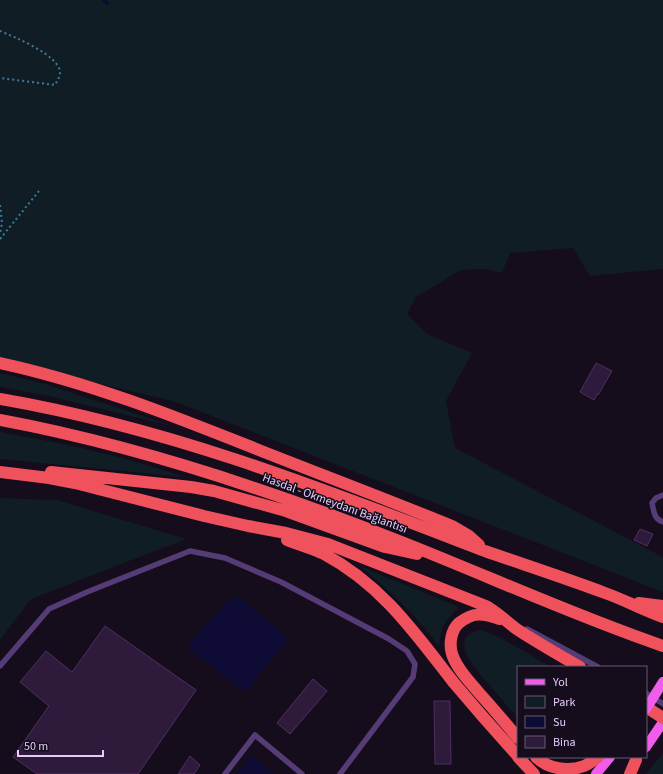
<svg xmlns="http://www.w3.org/2000/svg" width="663" height="774" font-family="'Source Sans 3',sans-serif">
  <style>
    .green { fill: #101d24 }
    .water { fill: #0e0c34 }
    .lines { fill: none; stroke-linecap: round; stroke-linejoin: round }
    .stream { stroke: #0e0c34; stroke-width: 3.5 }
    .building { fill: #2e1a3a; stroke: #4f2f64 }
    .path { stroke: #377da2; stroke-width: 2; stroke-dasharray: 2 3; stroke-linecap: butt }
    .service { stroke: #553c76; stroke-width: 5.5 }
    .primary { stroke: #f05ceb; stroke-width: 10 }
    .motorway { stroke: #ef515d; stroke-width: 12 }
    .primary-bridge { stroke: #f05ceb; stroke-width: 10 }
    .labels { text-anchor: middle; stroke-width: 3; stroke-linejoin: round; paint-order: stroke }
    .street-label { font-size: 12px; fill: #e4cbfa; stroke: #150d1b }
  </style>
  <rect width="100%" height="100%" fill="#150d1b"/>
  <!-- green -->
  <path class="green" d="M 0,0 L 663,0 L 663,269 L 590,276 L 573,248 L 510,253 L 502,273 L 484,269 L 461,270 L 416,297 L 407,314 L 427,334 L 472,353 L 446,401 L 455,448 L 663,557 L 663,592 L 176,402 L 0,360 Z
    M 0,373 L 45,384 L 176,427 L 44,395 L 0,387 Z
    M 0,432 L 64,444 L 123,458 L 185,477 L 0,459 Z
    M 0,498 L 57,500 L 186,539 L 31,599 L 0,640 Z
    M 359,566 L 459,607 C 445,622 441,625 439,646 C 416,616 389,589 359,566 Z
    M 482,630 C 506,639 528,654 551,667 L 518,667 L 518,718 C 509,708 500,698 492,688 C 480,674 442,636 482,630 Z
    M 663,753 L 663,774 L 646,774 Z"/>
  <!-- water -->
  <path class="water" d="M 238,597 L 285,634 L 286,642 L 247,690 L 238,688 L 191,650 L 189,643 L 230,599 Z
    M 251,755 L 274,774 L 237,774 Z"/>
  <g class="lines">
    <!-- stream -->
    <path class="stream" d="M 104,0 L 107,3"/>
  </g>
  <!-- building -->
  <path class="building" d="M 596,363 L 612,371 L 598,395 L 597,394 L 594,400 L 580,392 Z
    M 640,529 L 653,534 L 647,546 L 634,540 Z
    M 105,626 L 196,690 L 138,774 L 37,774 L 13,757 L 49,706 L 20,682 L 46,651 L 72,672 Z
    M 313,679 L 327,691 L 290,734 L 277,723 Z
    M 434,701 L 450,701 L 451,764 L 435,764 Z
    M 190,756 L 200,765 L 194,774 L 178,774 Z"/>
  <g class="lines">
    <!-- path -->
    <path class="path" d="M 0,31 C 14,37 60,55 60,73 C 60,77 57,81 55,85 L 0,78
      M 0,205 L 2,223 L 0,234
      M 0,239 L 39,191"/>
    <!-- service -->
    <path class="service" d="M 663,495 L 656,498 L 652,503 C 654,512 654,519 663,522
      M 527,629 L 598,667
      M 0,666 L 49,609 L 87,592 L 190,551 L 225,558 L 281,582 L 389,639 L 407,651 L 415,664 L 413,677 L 340,774
      M 646,693 L 663,704
      M 225,774 L 255,735 L 302,774"/>
    <!-- primary -->
    <path class="primary" d="M 646,747 L 663,722
      M 596,774 L 610,757"/>
    <!-- motorway -->
    <path class="motorway" d="M 0,363 C 93,383 181,419 269,454 C 330,478 391,501 452,526 L 469,536 L 479,545
      M 0,399 C 169,428 326,490 485,551 C 525,565 565,578 605,593 C 625,600 643,610 663,617
      M 0,420 C 135,445 267,489 394,539 C 484,574 572,615 663,646
      M 0,472 L 49,478 L 75,483 L 204,516 L 248,526 L 286,533 L 328,544 L 486,606 C 498,613 507,622 518,630 C 538,643 559,655 580,667
      M 51,472 L 191,487 L 214,491 L 286,511 L 385,547 L 417,554
      M 287,540 C 299,545 312,548 324,554 C 382,585 415,633 454,683 C 475,708 496,732 518,756
      M 639,603 L 663,606
      M 499,619 C 483,613 473,612 459,623 C 451,630 449,644 452,654 C 457,669 470,682 480,694 C 493,708 505,723 518,738
      M 646,707 L 663,718
      M 518,757 L 534,774
      M 536,757 C 548,769 568,772 584,766 C 589,764 594,760 598,757
      M 630,774 L 636,760"/>
    <!-- primary-bridge -->
    <path class="primary-bridge" d="M 646,709 L 663,682"/>
  </g>
  <g class="labels">
    <!-- street labels -->
    <g class="street-label">
      <text transform="translate(335 503) rotate(20)" y="4">Hasdal - Okmeydanı Bağlantısı</text>
    </g>
  </g>
  <!-- legend -->
  <rect x="517" y="666" width="130" height="92" fill="#150d1b" stroke="#685974"/>
  <rect x="525" y="679" width="20" height="6" fill="#f05ceb" stroke="#685974"/>
  <text x="553" y="686" font-size="12" fill="#e4cbfa">Yol</text>
  <rect x="525" y="696" width="20" height="12" fill="#101d24" stroke="#685974"/>
  <text x="553" y="706" font-size="12" fill="#e4cbfa">Park</text>
  <rect x="525" y="716" width="20" height="12" fill="#0e0c34" stroke="#685974"/>
  <text x="553" y="726" font-size="12" fill="#e4cbfa">Su</text>
  <rect x="525" y="736" width="20" height="12" fill="#2e1a3a" stroke="#685974"/>
  <text x="553" y="746" font-size="12" fill="#e4cbfa">Bina</text>
  <!-- scale -->
  <path d="M18 750v6h85v-6" fill="none" stroke="#e4cbfa" stroke-width="2"/>
  <text x="24" y="750" font-size="12" fill="#e4cbfa" stroke="#150d1b" stroke-width="3" paint-order="stroke">50 m</text>
</svg>
